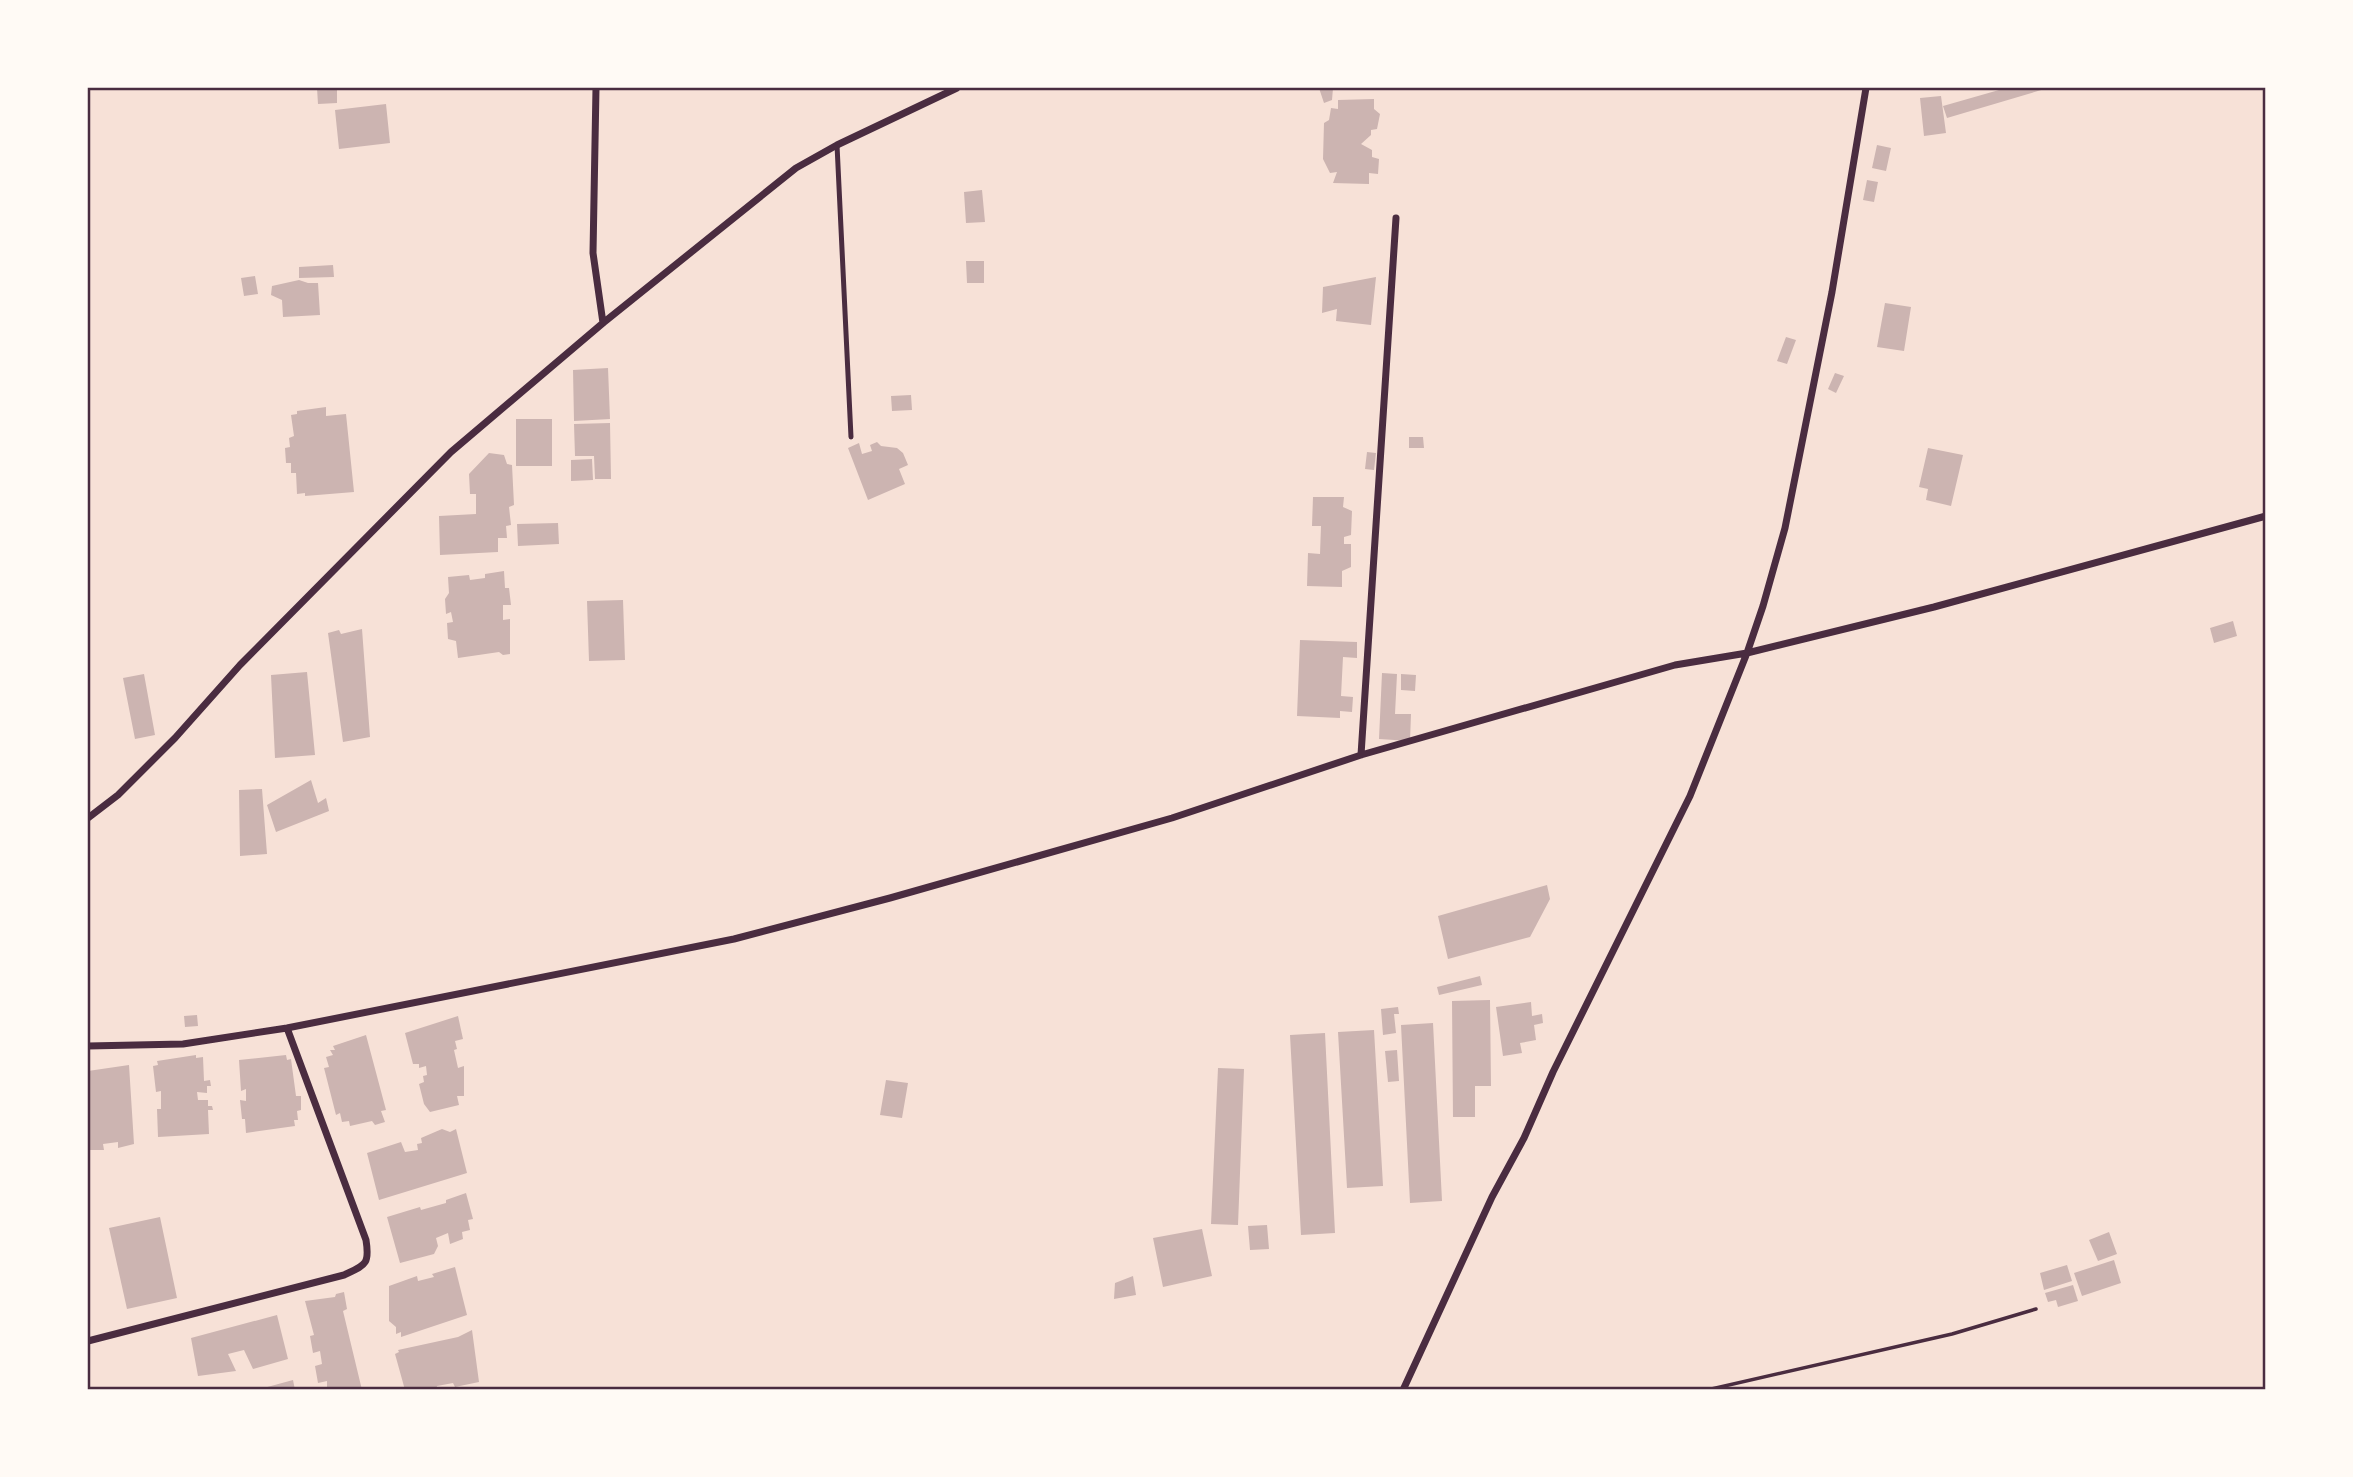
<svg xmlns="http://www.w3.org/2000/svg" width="2353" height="1477" font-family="'PT Serif',serif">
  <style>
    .building { fill: #ccb4b1 }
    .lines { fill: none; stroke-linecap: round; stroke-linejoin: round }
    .path { stroke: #4a2c40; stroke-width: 3.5 }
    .service { stroke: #4a2c40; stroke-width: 5 }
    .minor { stroke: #4a2c40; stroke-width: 7 }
    .neatline { fill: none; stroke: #4a2c40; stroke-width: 2.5 }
  </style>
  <rect width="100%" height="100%" fill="#f7e1d7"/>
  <!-- building -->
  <path class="building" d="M 317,88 L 337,88 L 337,103 L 318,104 Z
    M 1319,88 L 1333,88 L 1332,100 L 1324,103 Z
    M 2006,88 L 2048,88 L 1947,118 L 1943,106 Z
    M 1941,96 L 1946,133 L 1924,136 L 1920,98 Z
    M 1374,99 L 1374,109 L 1380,114 L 1377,129 L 1371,130 L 1371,135 L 1361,144 L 1372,150 L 1372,157 L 1379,159 L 1378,174 L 1369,173 L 1369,184 L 1333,183 L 1337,172 L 1330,173 L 1323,159 L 1324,123 L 1329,120 L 1331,108 L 1338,109 L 1338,100 Z
    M 386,104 L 390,143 L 339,149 L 335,110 Z
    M 1877,145 L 1891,148 L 1886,171 L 1872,168 Z
    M 1867,180 L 1878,182 L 1874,202 L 1863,200 Z
    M 982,190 L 985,222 L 966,223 L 964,192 Z
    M 966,261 L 984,261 L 984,283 L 967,283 Z
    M 333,265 L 334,277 L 299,278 L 299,267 Z
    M 255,276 L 258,294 L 244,296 L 241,278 Z
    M 1376,277 L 1371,325 L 1336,321 L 1337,309 L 1322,313 L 1323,287 Z
    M 299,280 L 308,283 L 318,283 L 320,315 L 283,317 L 282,300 L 271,295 L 272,286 Z
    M 1885,303 L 1911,307 L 1904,351 L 1877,347 Z
    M 1786,337 L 1796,340 L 1787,364 L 1777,361 Z
    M 608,368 L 610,419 L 574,421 L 573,370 Z
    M 1835,373 L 1844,376 L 1836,393 L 1828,389 Z
    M 911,395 L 912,410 L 892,411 L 891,396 Z
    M 326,407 L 326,416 L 346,414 L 354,492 L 305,496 L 305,493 L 297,494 L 296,473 L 291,473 L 291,463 L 286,463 L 285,448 L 290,447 L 289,438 L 294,436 L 291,415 L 297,414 L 297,411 Z
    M 516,419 L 552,419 L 552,466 L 516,466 Z
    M 610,423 L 611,479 L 595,479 L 594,456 L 575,456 L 574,424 Z
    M 1409,437 L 1423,437 L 1424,448 L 1409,448 Z
    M 877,442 L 881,446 L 897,448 L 903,453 L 908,465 L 899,469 L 905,484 L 868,500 L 848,448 L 859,443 L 862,454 L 872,451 L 870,445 Z
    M 1928,448 L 1963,455 L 1951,506 L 1926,500 L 1928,489 L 1919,487 Z
    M 1367,452 L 1376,453 L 1374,470 L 1365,469 Z
    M 489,453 L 504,455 L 507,464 L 512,465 L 514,505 L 509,507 L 511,525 L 506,526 L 507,538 L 498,538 L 498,552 L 440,555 L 439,516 L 476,514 L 476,494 L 470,494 L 469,474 Z
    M 592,459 L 593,480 L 571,481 L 571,460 Z
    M 1313,497 L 1344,497 L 1343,507 L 1352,511 L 1351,535 L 1344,537 L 1344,544 L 1351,544 L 1351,567 L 1342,571 L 1342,587 L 1307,586 L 1308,553 L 1320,554 L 1321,526 L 1312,526 Z
    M 558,523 L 559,544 L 518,546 L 517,524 Z
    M 504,571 L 505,588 L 509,588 L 511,605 L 503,605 L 503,620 L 510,619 L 510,654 L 503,655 L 499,652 L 458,658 L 456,641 L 448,639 L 447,623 L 453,622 L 451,612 L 446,614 L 445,599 L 449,593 L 448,577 L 469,575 L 470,580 L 485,578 L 485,574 Z
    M 623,600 L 625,660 L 589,661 L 587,601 Z
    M 2233,621 L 2237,636 L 2214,643 L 2210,628 Z
    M 362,629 L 370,737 L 343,742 L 328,633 L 339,630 L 341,634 Z
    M 1300,640 L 1357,642 L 1357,658 L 1343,657 L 1341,696 L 1353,697 L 1352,712 L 1340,711 L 1340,718 L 1297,716 Z
    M 307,672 L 315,755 L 275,758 L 271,675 Z
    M 1382,673 L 1397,674 L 1395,714 L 1411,714 L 1410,741 L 1379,739 Z
    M 144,674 L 155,735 L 135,739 L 123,678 Z
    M 1401,674 L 1416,675 L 1415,691 L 1401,690 Z
    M 311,780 L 318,803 L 326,798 L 329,811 L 276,832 L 267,805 Z
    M 262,789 L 267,854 L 240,856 L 239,790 Z
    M 1547,885 L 1550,899 L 1530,937 L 1448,959 L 1438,916 Z
    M 1480,976 L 1482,985 L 1439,995 L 1437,987 Z
    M 1490,1000 L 1491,1086 L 1475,1086 L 1475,1117 L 1453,1117 L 1452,1001 Z
    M 1531,1002 L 1532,1016 L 1542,1014 L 1543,1023 L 1534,1025 L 1536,1040 L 1520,1043 L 1522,1053 L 1503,1056 L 1496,1007 Z
    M 1398,1007 L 1399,1014 L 1394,1014 L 1396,1033 L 1383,1035 L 1381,1009 Z
    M 197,1015 L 198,1026 L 185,1027 L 184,1016 Z
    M 458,1016 L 463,1039 L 455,1041 L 457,1049 L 454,1050 L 458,1068 L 464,1066 L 464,1096 L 457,1096 L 459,1105 L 430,1112 L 424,1104 L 419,1084 L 424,1082 L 423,1076 L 427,1075 L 426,1066 L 419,1068 L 419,1064 L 413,1064 L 405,1033 Z
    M 1433,1023 L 1442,1201 L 1410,1203 L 1401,1025 Z
    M 1374,1030 L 1383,1186 L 1347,1188 L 1338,1032 Z
    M 1325,1033 L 1335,1233 L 1301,1235 L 1290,1035 Z
    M 366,1035 L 386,1110 L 381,1111 L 385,1122 L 375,1125 L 372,1121 L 350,1126 L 349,1121 L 342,1122 L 340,1113 L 336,1115 L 324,1068 L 329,1067 L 326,1057 L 333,1055 L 330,1050 L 335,1050 L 333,1046 Z
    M 1397,1050 L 1399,1081 L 1388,1082 L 1385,1051 Z
    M 196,1055 L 196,1058 L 203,1057 L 204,1081 L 210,1080 L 211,1086 L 207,1086 L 207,1093 L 197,1092 L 198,1100 L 208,1100 L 208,1106 L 212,1106 L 213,1110 L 208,1110 L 209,1134 L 158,1137 L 157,1109 L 161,1109 L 161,1091 L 156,1092 L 153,1066 L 158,1065 L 157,1061 Z
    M 286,1055 L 287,1060 L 291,1059 L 296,1096 L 301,1096 L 301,1110 L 297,1111 L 298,1120 L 294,1120 L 295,1126 L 246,1133 L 245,1119 L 242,1119 L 240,1100 L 246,1101 L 246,1089 L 241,1091 L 239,1060 Z
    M 129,1065 L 134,1144 L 118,1148 L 118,1142 L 103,1144 L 104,1150 L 88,1150 L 88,1071 Z
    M 1218,1068 L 1244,1069 L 1238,1225 L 1211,1224 Z
    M 886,1080 L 908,1083 L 902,1118 L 880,1115 Z
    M 442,1129 L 450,1132 L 456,1129 L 467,1173 L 379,1200 L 367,1153 L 401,1142 L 405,1152 L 418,1150 L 417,1144 L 422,1143 L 421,1138 Z
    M 466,1193 L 473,1219 L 468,1220 L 470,1230 L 462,1232 L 463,1239 L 450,1244 L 448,1233 L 436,1238 L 438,1246 L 434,1254 L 400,1263 L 387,1217 L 420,1207 L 421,1210 L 446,1203 L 446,1200 Z
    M 160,1217 L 177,1298 L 127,1309 L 109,1228 Z
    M 1267,1225 L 1269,1249 L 1250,1250 L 1248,1226 Z
    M 1202,1229 L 1212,1276 L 1163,1287 L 1153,1238 Z
    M 2109,1232 L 2117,1254 L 2098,1261 L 2089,1240 Z
    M 2114,1260 L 2121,1283 L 2082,1296 L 2074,1273 Z
    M 2067,1265 L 2072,1281 L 2044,1290 L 2040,1273 Z
    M 455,1267 L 467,1315 L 401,1337 L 401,1332 L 396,1334 L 396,1327 L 389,1321 L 389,1286 L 417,1276 L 418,1281 L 434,1277 L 432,1274 Z
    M 1133,1276 L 1136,1295 L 1114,1299 L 1115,1283 Z
    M 2073,1285 L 2078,1301 L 2058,1307 L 2056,1300 L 2048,1302 L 2045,1293 Z
    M 344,1292 L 347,1309 L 343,1311 L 362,1390 L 327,1390 L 327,1381 L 318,1383 L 315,1366 L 322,1364 L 320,1351 L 313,1353 L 310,1336 L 314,1335 L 305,1301 L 335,1297 L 336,1294 Z
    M 277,1315 L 288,1359 L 253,1369 L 244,1350 L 228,1354 L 236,1371 L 198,1376 L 191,1338 Z
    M 472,1330 L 479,1382 L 455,1387 L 453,1383 L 437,1386 L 436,1390 L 405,1390 L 395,1354 L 399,1352 L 398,1350 L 458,1337 Z
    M 293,1380 L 295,1390 L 261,1390 L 260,1389 Z"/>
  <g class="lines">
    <!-- path -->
    <path class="path" d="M 1707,1390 L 1952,1334 L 2036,1309"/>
    <!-- service -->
    <path class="service" d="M 837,145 L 851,437"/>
    <!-- minor -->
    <path class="minor" d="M 596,88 L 593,253 L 603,323
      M 1361,755 L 1396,218
      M 88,818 L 118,795 L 175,738 L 240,665 L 451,452 L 603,323 L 796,168 L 837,145 L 957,88
      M 88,1046 L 183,1044 L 287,1028 L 734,939 L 890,898 L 1172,818 L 1361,755 L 1675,665 L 1747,653 L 1934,607 L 2266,516
      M 88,1341 L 344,1275 C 365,1265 370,1265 366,1240 L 287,1028
      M 1403,1390 L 1492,1197 L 1524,1138 L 1553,1072 L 1690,796 L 1747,653 L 1763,606 L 1785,528 L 1832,292 L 1866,88"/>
  </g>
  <!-- border -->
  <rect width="2353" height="1477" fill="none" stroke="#fffaf5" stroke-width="178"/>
  <rect x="89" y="89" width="2175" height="1299" class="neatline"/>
</svg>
